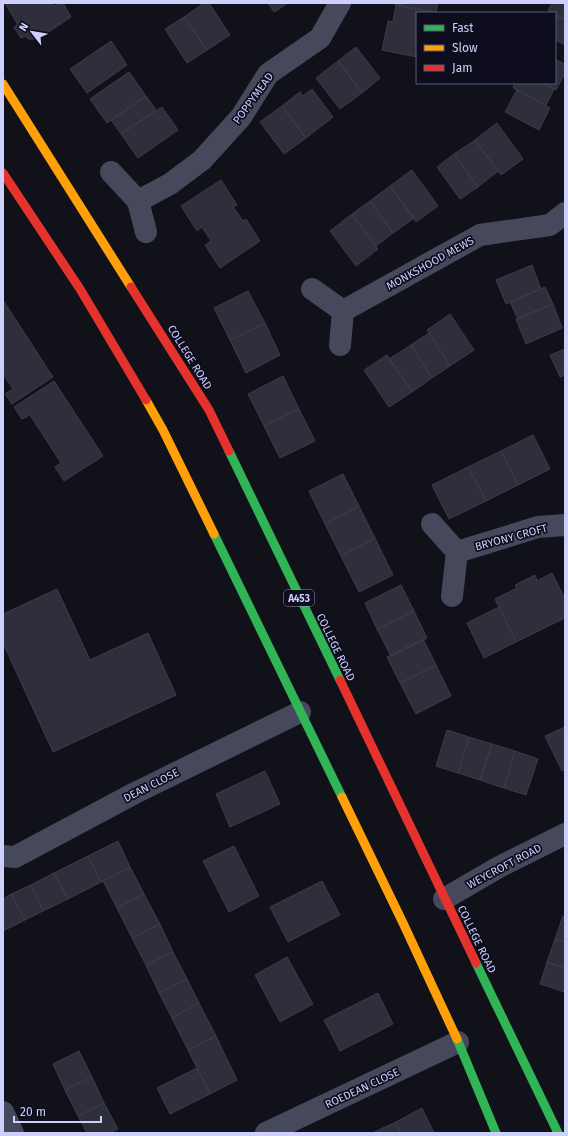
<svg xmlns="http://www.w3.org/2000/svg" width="568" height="1136" font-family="'Fira Sans',sans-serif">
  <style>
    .building { fill: #2f2f3c; stroke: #3b3b4e }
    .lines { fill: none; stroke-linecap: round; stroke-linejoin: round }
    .street { stroke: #46485b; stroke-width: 22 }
    .fast { stroke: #30b455; stroke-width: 9 }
    .slow { stroke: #ff9f0a; stroke-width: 9 }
    .jam { stroke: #e5322d; stroke-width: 9 }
    .labels { text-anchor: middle; stroke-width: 3.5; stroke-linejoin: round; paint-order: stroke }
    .shield { fill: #0d0d1e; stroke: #9395ba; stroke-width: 1 }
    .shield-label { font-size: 10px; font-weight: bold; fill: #cdcffd }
    .street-label { font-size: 11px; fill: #cdcffd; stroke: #0d0d1e }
  </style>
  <rect width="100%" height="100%" fill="#11111a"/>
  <!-- building -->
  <path class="building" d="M 5,3 L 52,3 L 54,6 L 63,3 L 71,17 L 38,39 L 28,39 L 26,36 L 21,38 L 14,27 L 18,25 Z
    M 204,3 L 209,3 L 230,35 L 207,50 L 184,17 Z
    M 268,3 L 288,3 L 274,12 Z
    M 390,3 L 438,3 L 436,13 Z
    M 552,3 L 565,3 L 565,20 L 555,15 L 555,13 L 548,11 Z
    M 396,5 L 432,13 L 417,13 L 417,57 L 382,50 L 388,21 L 393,22 Z
    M 555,15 L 565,20 L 565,45 L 555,40 Z
    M 184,17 L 207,50 L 187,63 L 165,29 Z
    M 111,41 L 127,65 L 87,93 L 70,69 Z
    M 356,47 L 380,78 L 362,93 L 338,61 Z
    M 555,59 L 565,64 L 565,73 L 556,90 L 543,83 L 555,83 Z
    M 338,61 L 362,93 L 340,109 L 316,78 Z
    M 129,72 L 146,96 L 107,123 L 90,99 Z
    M 515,83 L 543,83 L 554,89 L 546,105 L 513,88 Z
    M 312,89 L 333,117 L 306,138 L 282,106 L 300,92 L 303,96 Z
    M 517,90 L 550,108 L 539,130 L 505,112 Z
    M 146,96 L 156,110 L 121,134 L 111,120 Z
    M 282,106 L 306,138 L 284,154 L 260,122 Z
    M 162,107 L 178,130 L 138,158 L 121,134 Z
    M 497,123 L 523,159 L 501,175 L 475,140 Z
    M 475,140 L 498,171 L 478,187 L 454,154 Z
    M 454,154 L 478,187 L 460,199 L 437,167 Z
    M 412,170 L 438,206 L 416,222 L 390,186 Z
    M 221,180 L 237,205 L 233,207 L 243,221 L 246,219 L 260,241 L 220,268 L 205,245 L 211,241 L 202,227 L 197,231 L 181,206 Z
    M 390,186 L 414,218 L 393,233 L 370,201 Z
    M 370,201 L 393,233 L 376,246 L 352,214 Z
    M 352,214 L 378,249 L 356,266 L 330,231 Z
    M 532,265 L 541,289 L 506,304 L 496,280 Z
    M 545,287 L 553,304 L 518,319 L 510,302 Z
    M 248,291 L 265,323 L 230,340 L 214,308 Z
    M 3,300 L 53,377 L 12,404 L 5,394 L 13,389 L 3,374 Z
    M 553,304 L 562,328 L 526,344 L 516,319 Z
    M 450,314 L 474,350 L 450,366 L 427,330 Z
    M 265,323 L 280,355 L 246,373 L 230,340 Z
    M 429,333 L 450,366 L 432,378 L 411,345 Z
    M 411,345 L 432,378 L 412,392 L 389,359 Z
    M 565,349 L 565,375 L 560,377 L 550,355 Z
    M 387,355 L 412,392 L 389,407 L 364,370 Z
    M 283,376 L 299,409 L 264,426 L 248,394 Z
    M 54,381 L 103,456 L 64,481 L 55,467 L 61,463 L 30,415 L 22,419 L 14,407 Z
    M 299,409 L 315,441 L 280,458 L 264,426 Z
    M 533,435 L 550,469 L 518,485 L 501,451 Z
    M 501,451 L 518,485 L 486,501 L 468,467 Z
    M 468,467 L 486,501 L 449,519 L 432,485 Z
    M 343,474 L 359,506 L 325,524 L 309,491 Z
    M 359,506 L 375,538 L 341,556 L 325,524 Z
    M 375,538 L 393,575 L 359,592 L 341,556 Z
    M 552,573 L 565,599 L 565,618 L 516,642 L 495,599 L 517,588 L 515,585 L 535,575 L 537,581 Z
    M 401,585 L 414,611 L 377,629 L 365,603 Z
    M 57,589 L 90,660 L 148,633 L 176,695 L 53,752 L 3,643 L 3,614 Z
    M 499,607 L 516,642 L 484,658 L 467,623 Z
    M 414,611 L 427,638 L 391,656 L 377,629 Z
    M 423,639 L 436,665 L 400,683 L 387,657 Z
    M 436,665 L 451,696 L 416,714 L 400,683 Z
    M 565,727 L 565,769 L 562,771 L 545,736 Z
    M 447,730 L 469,737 L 458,773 L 436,766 Z
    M 469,737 L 492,744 L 480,780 L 458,773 Z
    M 492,744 L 515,751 L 504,788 L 480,780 Z
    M 515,751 L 538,759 L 526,795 L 504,788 Z
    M 265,771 L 280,804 L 230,827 L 216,794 Z
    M 118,841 L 130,867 L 101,882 L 88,856 Z
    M 234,846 L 259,896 L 229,912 L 203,861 Z
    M 88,856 L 101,882 L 68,899 L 54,873 Z
    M 130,867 L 144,894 L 117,908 L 103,881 Z
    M 54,873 L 68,899 L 43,911 L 31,885 Z
    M 322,881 L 340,915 L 288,942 L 270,907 Z
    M 31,885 L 43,911 L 25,920 L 11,894 Z
    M 11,894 L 25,920 L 3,931 L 3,899 Z
    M 144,894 L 160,924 L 132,938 L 117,908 Z
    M 563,916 L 565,917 L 565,942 L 555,939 Z
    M 160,924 L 173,952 L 146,965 L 132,938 Z
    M 555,939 L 565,942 L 565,968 L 547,962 Z
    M 173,952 L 187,979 L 159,993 L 146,965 Z
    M 287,957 L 313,1004 L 280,1022 L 255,975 Z
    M 547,962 L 565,968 L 565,992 L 540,984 Z
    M 187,979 L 199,1003 L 172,1018 L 159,993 Z
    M 378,993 L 393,1024 L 340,1051 L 324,1020 Z
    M 199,1003 L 216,1036 L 188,1050 L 172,1018 Z
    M 216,1036 L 237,1080 L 210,1094 L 188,1050 Z
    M 79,1051 L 92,1077 L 65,1090 L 53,1064 Z
    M 197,1068 L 210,1094 L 170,1114 L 157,1088 Z
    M 92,1077 L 104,1103 L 78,1116 L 65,1090 Z
    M 104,1103 L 118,1129 L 109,1133 L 87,1133 L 78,1116 Z
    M 422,1108 L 434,1133 L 401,1133 L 396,1122 Z
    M 396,1122 L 401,1133 L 372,1133 Z"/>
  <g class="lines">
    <!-- street -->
    <path class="street" d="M 111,172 L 138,201
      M 146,232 L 138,201 L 170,184 L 202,160 L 241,117 L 268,74 L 320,38 L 340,3
      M 312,289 L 343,311
      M 340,345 L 343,311 L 480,235 L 550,225 L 565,213
      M 432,524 L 457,552
      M 452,596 L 457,552 L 538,527 L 565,525
      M 3,856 L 15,857 L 135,793 L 300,712
      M 444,899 L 499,867 L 565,834
      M 3,1112 L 13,1133
      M 266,1133 L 458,1042"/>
    <!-- fast -->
    <path class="fast" d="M 229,451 L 340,680
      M 214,534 L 342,797
      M 476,963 L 558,1133
      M 457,1039 L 496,1133"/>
    <!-- slow -->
    <path class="slow" d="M 3,84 L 131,287
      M 146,400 L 163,430 L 214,534
      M 342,797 L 403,923 L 457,1039"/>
    <!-- jam -->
    <path class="jam" d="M 3,173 L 80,289 L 146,400
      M 131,287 L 209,410 L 229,451
      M 340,680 L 476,963"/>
  </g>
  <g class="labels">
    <!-- shield labels -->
    <rect class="shield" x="284" y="590" width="30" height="16" rx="3"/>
    <g class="shield-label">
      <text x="299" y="602">A453</text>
    </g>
    <!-- street labels -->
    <g class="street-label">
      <text transform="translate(253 98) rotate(-54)" y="4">POPPYMEAD</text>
      <text transform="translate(430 263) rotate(-29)" y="4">MONKSHOOD MEWS</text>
      <text transform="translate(190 357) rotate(58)" y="4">COLLEGE ROAD</text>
      <text transform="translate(511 537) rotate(-15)" y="4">BRYONY CROFT</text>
      <text transform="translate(336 647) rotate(64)" y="4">COLLEGE ROAD</text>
      <text transform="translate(151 785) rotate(-27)" y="4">DEAN CLOSE</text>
      <text transform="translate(504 866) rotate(-28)" y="4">WEYCROFT ROAD</text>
      <text transform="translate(477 939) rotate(64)" y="4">COLLEGE ROAD</text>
      <text transform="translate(362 1088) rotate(-25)" y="4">ROEDEAN CLOSE</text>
    </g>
  </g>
  <!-- border -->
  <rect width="568" height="1136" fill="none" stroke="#cdcffd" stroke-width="8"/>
  <!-- legend -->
  <rect x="416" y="12" width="140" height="72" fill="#0d0d1e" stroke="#5a5b77"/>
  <rect x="424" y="25" width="20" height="6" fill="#30b455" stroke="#5a5b77"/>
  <text x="452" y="32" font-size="12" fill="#cdcffd">Fast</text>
  <rect x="424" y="45" width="20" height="6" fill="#ff9f0a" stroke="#5a5b77"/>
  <text x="452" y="52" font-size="12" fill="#cdcffd">Slow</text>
  <rect x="424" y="65" width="20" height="6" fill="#e5322d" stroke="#5a5b77"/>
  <text x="452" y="72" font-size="12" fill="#cdcffd">Jam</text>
  <!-- north arrow -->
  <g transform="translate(32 32) rotate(301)" stroke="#0d0d1e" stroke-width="3" paint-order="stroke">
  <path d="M0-3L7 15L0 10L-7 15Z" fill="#cdcffd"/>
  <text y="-6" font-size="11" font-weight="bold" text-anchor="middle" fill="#cdcffd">N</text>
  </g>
  <!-- scale -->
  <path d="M14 1116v6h87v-6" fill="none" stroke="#cdcffd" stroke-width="2"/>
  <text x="20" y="1116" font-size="12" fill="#cdcffd" stroke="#0d0d1e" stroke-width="3" paint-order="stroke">20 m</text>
</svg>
